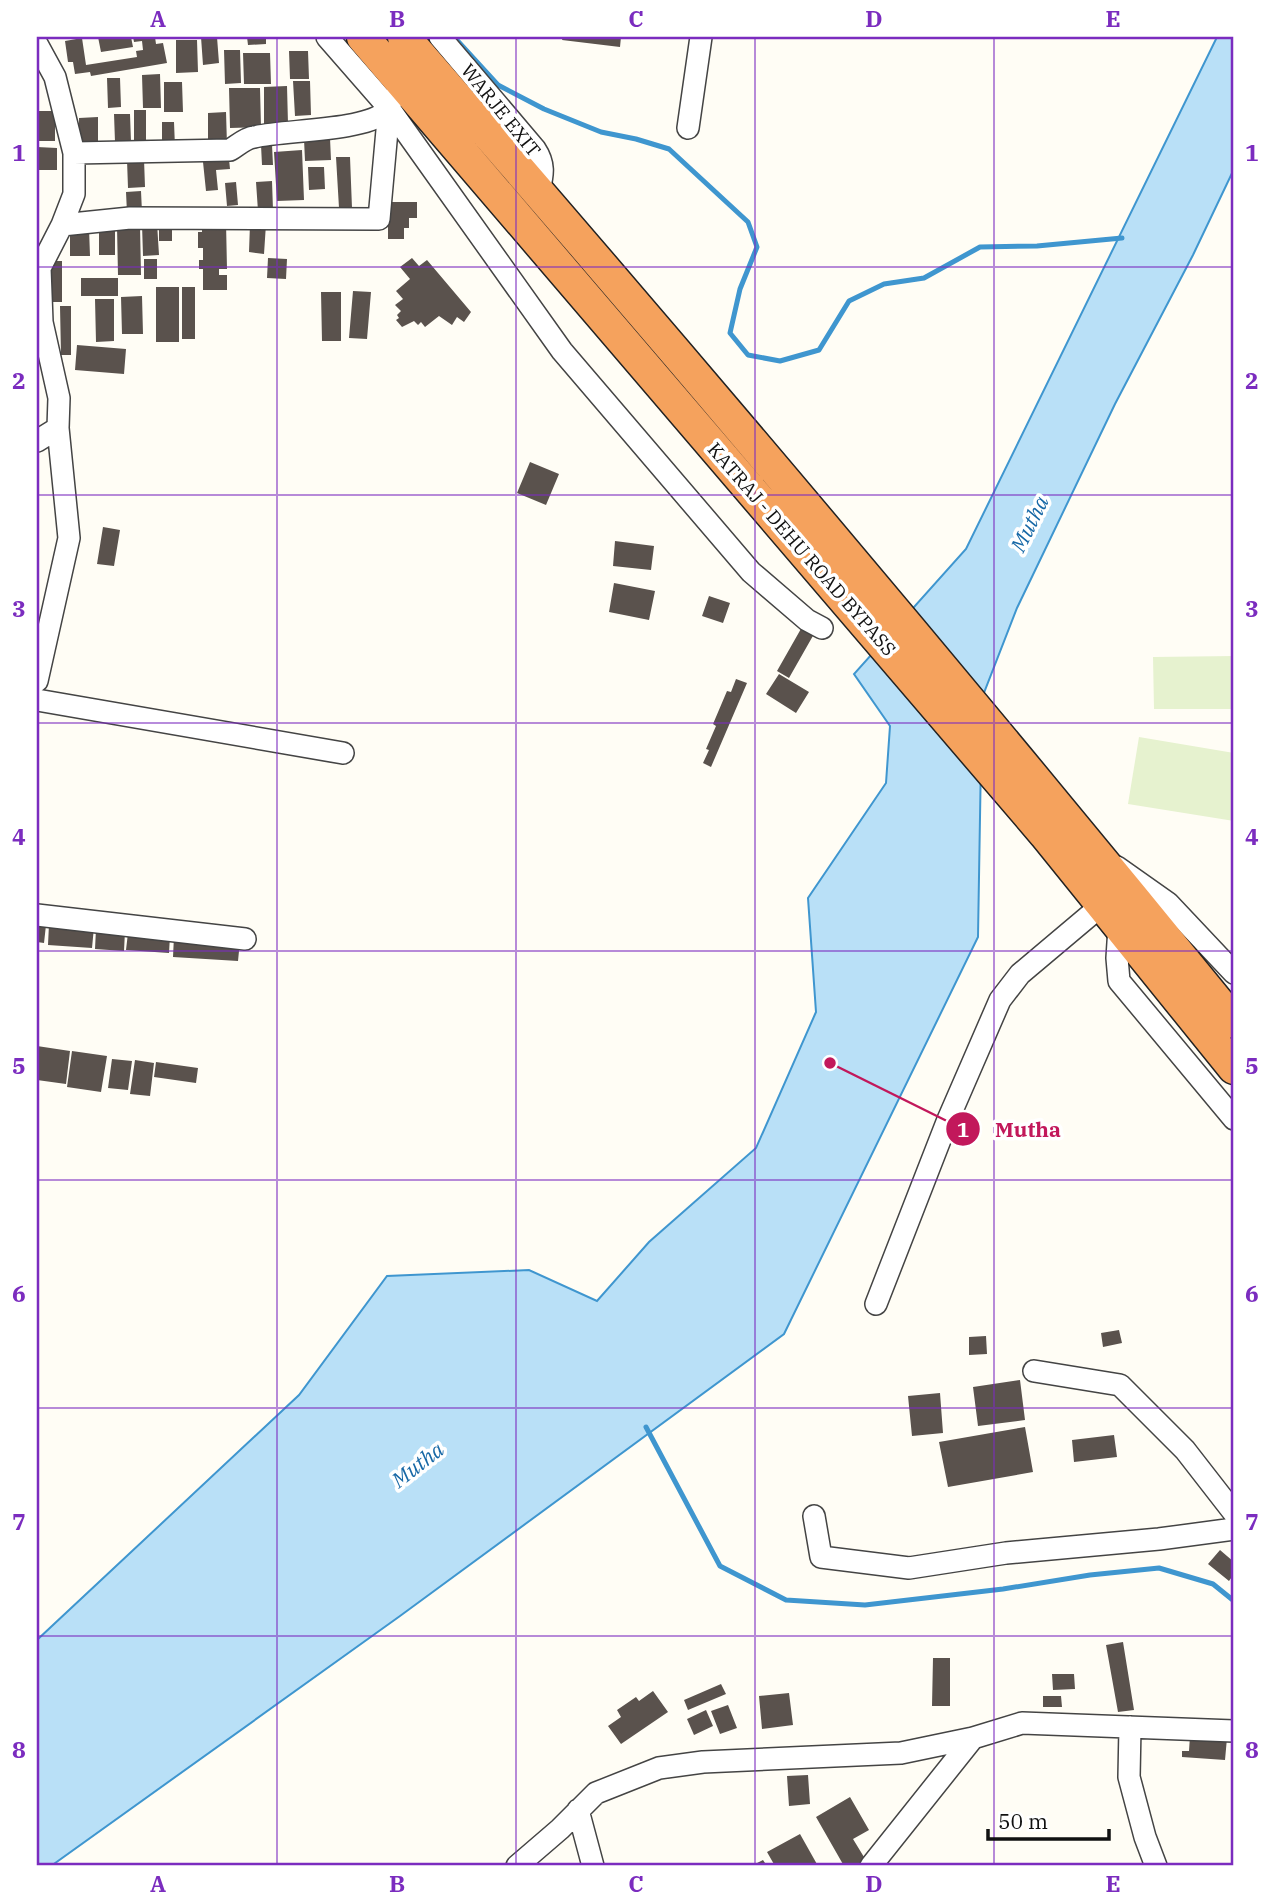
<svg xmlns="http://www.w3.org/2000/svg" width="1271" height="1903" font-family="'IBM Plex Serif',serif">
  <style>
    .pitch { fill: #e6f2cf }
    .water { fill: #b9e0f7; stroke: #3f96cf; stroke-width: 2 }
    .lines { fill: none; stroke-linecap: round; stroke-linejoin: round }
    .stream { stroke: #3f96cf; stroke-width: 5 }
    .building { fill: #5a524d }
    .minor-casing { stroke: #444; stroke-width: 24 }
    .highway-casing { stroke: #222; stroke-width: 35 }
    .minor { stroke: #fff; stroke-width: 21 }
    .highway { stroke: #f5a25d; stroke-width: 32 }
    .grid { fill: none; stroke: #7b2cbf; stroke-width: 2; stroke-opacity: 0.55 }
    .labels { text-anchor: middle; stroke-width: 7; stroke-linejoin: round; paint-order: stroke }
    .street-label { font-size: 19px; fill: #111; stroke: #fff }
    .water-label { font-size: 21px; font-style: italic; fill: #1768a6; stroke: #fff }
    .leader { fill: none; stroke: #c2185b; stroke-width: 2.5 }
    .callout-dot { fill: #c2185b; stroke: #fff; stroke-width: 2.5 }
    .mark-label { font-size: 21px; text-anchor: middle; font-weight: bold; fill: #fff }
    .callout-label { font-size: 21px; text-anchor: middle; font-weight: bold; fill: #c2185b; stroke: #fff; stroke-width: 7; stroke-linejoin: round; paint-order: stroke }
    .neatline { fill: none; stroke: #7b2cbf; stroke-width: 2.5 }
    .grid-label { font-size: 23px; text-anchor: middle; font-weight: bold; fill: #7b2cbf }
  </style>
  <rect width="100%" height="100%" fill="#fffdf5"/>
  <!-- pitch -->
  <path class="pitch" d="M 1234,656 L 1234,709 L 1154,709 L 1153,657 Z
    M 1139,737 L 1234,753 L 1234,821 L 1128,804 Z"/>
  <!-- water -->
  <path class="water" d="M 1217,37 L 1234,37 L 1234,169 L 1193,255 L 1115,404 L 1017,608 L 982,698 L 978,937 L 784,1334 L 400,1616 L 51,1866 L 37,1866 L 37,1640 L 299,1395 L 387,1276 L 529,1270 L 597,1301 L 649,1242 L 756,1148 L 816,1012 L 808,898 L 886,783 L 890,726 L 854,674 L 966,549 Z"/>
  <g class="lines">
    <!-- stream -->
    <path class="stream" d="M 454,37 L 498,85 L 544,109 L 601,132 L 636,139 L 669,149 L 748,222 L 757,247 L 740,289 L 730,333 L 748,355 L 780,361 L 819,350 L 849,301 L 884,284 L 924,278 L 980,247 L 1037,246 L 1122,238
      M 646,1427 L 720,1566 L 786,1600 L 865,1605 L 1003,1589 L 1090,1575 L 1159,1568 L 1213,1584 L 1234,1601"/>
  </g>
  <!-- building -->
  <path class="building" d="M 98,37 L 131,37 L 133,47 L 101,52 Z
    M 133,37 L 155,37 L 156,44 L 163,43 L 167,63 L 91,76 L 90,72 L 75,74 L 73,62 L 68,62 L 65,41 L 82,38 L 86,65 L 137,57 L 136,51 L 143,50 L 142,41 L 134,42 Z
    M 201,37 L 217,37 L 219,63 L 203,65 Z
    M 247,37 L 266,37 L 266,44 L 248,45 Z
    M 563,37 L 621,37 L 620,47 L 562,40 Z
    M 176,40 L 197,40 L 198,72 L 176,73 Z
    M 224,50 L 240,50 L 241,83 L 225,84 Z
    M 289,51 L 308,51 L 309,79 L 290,79 Z
    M 243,53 L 270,53 L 271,84 L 244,84 Z
    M 160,74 L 161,108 L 143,108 L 142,75 Z
    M 107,78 L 120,78 L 121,107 L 108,108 Z
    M 293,81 L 310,81 L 311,115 L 295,116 Z
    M 164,82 L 182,82 L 183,112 L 164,112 Z
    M 287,86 L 288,124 L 264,124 L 264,87 Z
    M 229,88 L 260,88 L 261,127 L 230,128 Z
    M 134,110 L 146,110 L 146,145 L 134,145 Z
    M 37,111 L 55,111 L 55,141 L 37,141 Z
    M 226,112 L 227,145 L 208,145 L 208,113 Z
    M 114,114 L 130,114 L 131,142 L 115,142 Z
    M 98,117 L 98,145 L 79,146 L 79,118 Z
    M 162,122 L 174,122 L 175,147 L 162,148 Z
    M 330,138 L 331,160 L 305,161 L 304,139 Z
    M 261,145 L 272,145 L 273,165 L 262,165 Z
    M 37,147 L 57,148 L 57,170 L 37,170 Z
    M 302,150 L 304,200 L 277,201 L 274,152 Z
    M 336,157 L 350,157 L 352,208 L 339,208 Z
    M 144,159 L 145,187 L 128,188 L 127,160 Z
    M 229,159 L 230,169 L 216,170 L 218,190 L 206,191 L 203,162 Z
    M 308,167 L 324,167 L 325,189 L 309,190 Z
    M 272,181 L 273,210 L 258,211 L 256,182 Z
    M 236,182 L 238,205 L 227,206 L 225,183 Z
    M 141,191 L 142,212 L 127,213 L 126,192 Z
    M 382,202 L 417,202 L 417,218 L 409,218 L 409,228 L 404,228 L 404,239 L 388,239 L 388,216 Z
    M 202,222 L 226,222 L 227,269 L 219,269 L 219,275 L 227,275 L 227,290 L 203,290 L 203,269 L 199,269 L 199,260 L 203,260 L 203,248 L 198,248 L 198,232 L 202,232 Z
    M 157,223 L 159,255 L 143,256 L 142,224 Z
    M 159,224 L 172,224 L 172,241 L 159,241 Z
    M 250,224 L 266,224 L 264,254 L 249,252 Z
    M 140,225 L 141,275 L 118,275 L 117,226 Z
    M 70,228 L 89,228 L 90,256 L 70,256 Z
    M 99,228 L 115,228 L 115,255 L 99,255 Z
    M 268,258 L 287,259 L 286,279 L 267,278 Z
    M 412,258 L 419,266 L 427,260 L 471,312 L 464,322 L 457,317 L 452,325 L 439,316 L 425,327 L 421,322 L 418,325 L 414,321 L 402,327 L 396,320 L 399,318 L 397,315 L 401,311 L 395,305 L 403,299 L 396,291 L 410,279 L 400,267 Z
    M 144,259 L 157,259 L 157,279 L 144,279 Z
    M 47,261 L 62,261 L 62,302 L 47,302 Z
    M 81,278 L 118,278 L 118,296 L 81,296 Z
    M 156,287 L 179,287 L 179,342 L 156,342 Z
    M 182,287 L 195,287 L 195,339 L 182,339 Z
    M 353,291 L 371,292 L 367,339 L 349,338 Z
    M 321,292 L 341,292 L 341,341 L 322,341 Z
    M 142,296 L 143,334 L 122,334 L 121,297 Z
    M 95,299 L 114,299 L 114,341 L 96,342 Z
    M 60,306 L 71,306 L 71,355 L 61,355 Z
    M 77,345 L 126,349 L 124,374 L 75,370 Z
    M 530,462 L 559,474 L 546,505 L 517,493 Z
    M 103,527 L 120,530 L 114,566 L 97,564 Z
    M 615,541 L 654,546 L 651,570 L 613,566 Z
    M 614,583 L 655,591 L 649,620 L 609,612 Z
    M 709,596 L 730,603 L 723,623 L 702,616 Z
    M 802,627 L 814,634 L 789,678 L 777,671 Z
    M 779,674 L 809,692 L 796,713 L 766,694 Z
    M 736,679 L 747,683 L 711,767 L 703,763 L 709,750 L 706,749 L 716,726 L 713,724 L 727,691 L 731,692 Z
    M 37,923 L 46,925 L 44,943 L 37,942 Z
    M 49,924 L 94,927 L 92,948 L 48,945 Z
    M 96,929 L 125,931 L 124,951 L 95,949 Z
    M 128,933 L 170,936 L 169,953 L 126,950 Z
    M 174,936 L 240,941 L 238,961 L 173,957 Z
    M 37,1046 L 70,1051 L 66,1084 L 37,1080 Z
    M 72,1051 L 107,1056 L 101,1092 L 67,1087 Z
    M 112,1059 L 132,1061 L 128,1090 L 108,1088 Z
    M 135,1060 L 154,1063 L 150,1096 L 130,1094 Z
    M 156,1062 L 198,1068 L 196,1083 L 154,1077 Z
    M 1119,1330 L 1122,1343 L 1103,1347 L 1101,1333 Z
    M 986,1336 L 987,1354 L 969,1355 L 969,1337 Z
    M 1020,1380 L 1025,1420 L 978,1426 L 973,1387 Z
    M 940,1393 L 943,1433 L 912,1436 L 908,1396 Z
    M 1025,1427 L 1033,1472 L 948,1487 L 939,1442 Z
    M 1114,1435 L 1117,1457 L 1074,1462 L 1072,1440 Z
    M 1220,1550 L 1234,1562 L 1234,1574 L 1229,1581 L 1208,1564 Z
    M 1123,1642 L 1134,1710 L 1118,1712 L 1106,1645 Z
    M 933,1658 L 950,1658 L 950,1706 L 932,1706 Z
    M 1052,1674 L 1074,1674 L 1075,1689 L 1053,1690 Z
    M 721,1684 L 726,1694 L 688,1710 L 684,1700 Z
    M 653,1691 L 668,1712 L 621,1744 L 608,1726 L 621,1717 L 617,1710 L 636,1697 L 639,1701 Z
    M 789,1693 L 793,1725 L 762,1729 L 759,1696 Z
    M 1043,1696 L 1061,1696 L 1062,1707 L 1043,1707 Z
    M 728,1705 L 737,1728 L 720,1734 L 711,1711 Z
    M 706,1710 L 713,1726 L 694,1735 L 687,1719 Z
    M 1190,1736 L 1227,1738 L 1225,1760 L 1182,1757 L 1182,1751 L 1189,1751 Z
    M 808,1775 L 810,1804 L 789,1806 L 787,1776 Z
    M 850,1797 L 869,1830 L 853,1839 L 867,1862 L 859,1866 L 844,1866 L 816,1817 Z
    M 800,1834 L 818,1866 L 775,1866 L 767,1852 Z
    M 763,1860 L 767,1866 L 751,1866 Z"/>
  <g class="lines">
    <defs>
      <path id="minor" d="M 327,37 L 389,108
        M 440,37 L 535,149 C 545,164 543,174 539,191
        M 37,44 L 55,77 L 74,153 L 74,194 L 62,225 L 40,268 L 42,322 L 59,398 L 58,428 L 37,441
        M 688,128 L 701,37
        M 74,153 L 230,150 C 237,146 245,138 254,137 C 284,130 361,131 384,113 C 389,110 390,104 392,99
        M 62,225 L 130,218 L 379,219 L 389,108 L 562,351 L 751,572 L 807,620 L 822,628
        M 37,681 L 69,538 L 58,428
        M 37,700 L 343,753
        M 1117,867 L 1168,903 L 1234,973
        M 37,915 L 245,939
        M 1119,927 L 1117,958 L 1119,981 L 1234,1119
        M 876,1304 L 947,1122 L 1000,1000 L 1020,974 L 1102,905
        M 1034,1371 L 1120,1385 L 1185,1450 L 1234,1513
        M 814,1516 L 821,1557 L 909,1568 L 1006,1553 L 1159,1539 L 1234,1529
        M 1130,1727 L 1129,1777 L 1145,1837 L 1156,1866
        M 578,1810 L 593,1866
        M 517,1866 L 560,1829 L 596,1793 L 659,1768 L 703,1762 L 901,1753 L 973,1738 L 1022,1723 L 1234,1731
        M 871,1866 L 973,1738"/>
      <path id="highway" d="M 363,37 L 1045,834 L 1234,1068
        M 404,37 C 686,361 963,689 1234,1022"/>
    </defs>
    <!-- minor casing -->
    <use href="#minor" class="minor-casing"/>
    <!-- highway casing -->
    <use href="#highway" class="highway-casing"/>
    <!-- minor -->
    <use href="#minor" class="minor"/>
    <!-- highway -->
    <use href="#highway" class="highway"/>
  </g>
  <!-- grid -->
  <path class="grid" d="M 277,37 L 277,1866M 516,37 L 516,1866M 755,37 L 755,1866M 994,37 L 994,1866M 37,267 L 1234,267M 37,495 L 1234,495M 37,723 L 1234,723M 37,951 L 1234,951M 37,1180 L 1234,1180M 37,1408 L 1234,1408M 37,1636 L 1234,1636"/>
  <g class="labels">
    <!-- street labels -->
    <g class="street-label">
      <text transform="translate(501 110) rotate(51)" y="7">WARJE EXIT</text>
      <text transform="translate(802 549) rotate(49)" y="7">KATRAJ - DEHU ROAD BYPASS</text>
    </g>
    <!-- water labels -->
    <g class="water-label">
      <text transform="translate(1030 524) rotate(-64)" y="7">Mutha</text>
      <text transform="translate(418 1465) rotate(-38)" y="7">Mutha</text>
    </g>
  </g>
  <!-- callouts -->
  <path class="leader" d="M830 1063L963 1129"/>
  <g class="callout-dot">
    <circle cx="830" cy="1063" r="7"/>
    <circle cx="963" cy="1129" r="18"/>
  </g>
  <g class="mark-label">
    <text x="963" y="1137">1</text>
  </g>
  <g class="callout-label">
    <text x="1028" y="1137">Mutha</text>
  </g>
  <!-- border -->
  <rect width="1271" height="1903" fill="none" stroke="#ffffff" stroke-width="77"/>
  <!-- scale -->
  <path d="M988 1829v10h121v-10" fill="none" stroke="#111111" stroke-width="3.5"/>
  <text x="998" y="1829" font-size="21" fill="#111111" stroke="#ffffff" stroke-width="5" paint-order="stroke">50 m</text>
  <rect x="38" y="38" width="1194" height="1826" class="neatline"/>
  <g class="grid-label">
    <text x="158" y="27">A</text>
    <text x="397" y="27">B</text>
    <text x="636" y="27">C</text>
    <text x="874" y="27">D</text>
    <text x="1113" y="27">E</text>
    <text x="19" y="161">1</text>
    <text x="1252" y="161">1</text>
    <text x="19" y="389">2</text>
    <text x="1252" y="389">2</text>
    <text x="19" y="617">3</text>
    <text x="1252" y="617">3</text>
    <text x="19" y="845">4</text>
    <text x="1252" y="845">4</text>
    <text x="19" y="1074">5</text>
    <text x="1252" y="1074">5</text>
    <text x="19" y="1302">6</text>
    <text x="1252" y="1302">6</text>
    <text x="19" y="1530">7</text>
    <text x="1252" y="1530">7</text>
    <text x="19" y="1758">8</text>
    <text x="1252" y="1758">8</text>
    <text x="158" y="1892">A</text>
    <text x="397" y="1892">B</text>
    <text x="636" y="1892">C</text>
    <text x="874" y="1892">D</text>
    <text x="1113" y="1892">E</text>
  </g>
</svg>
